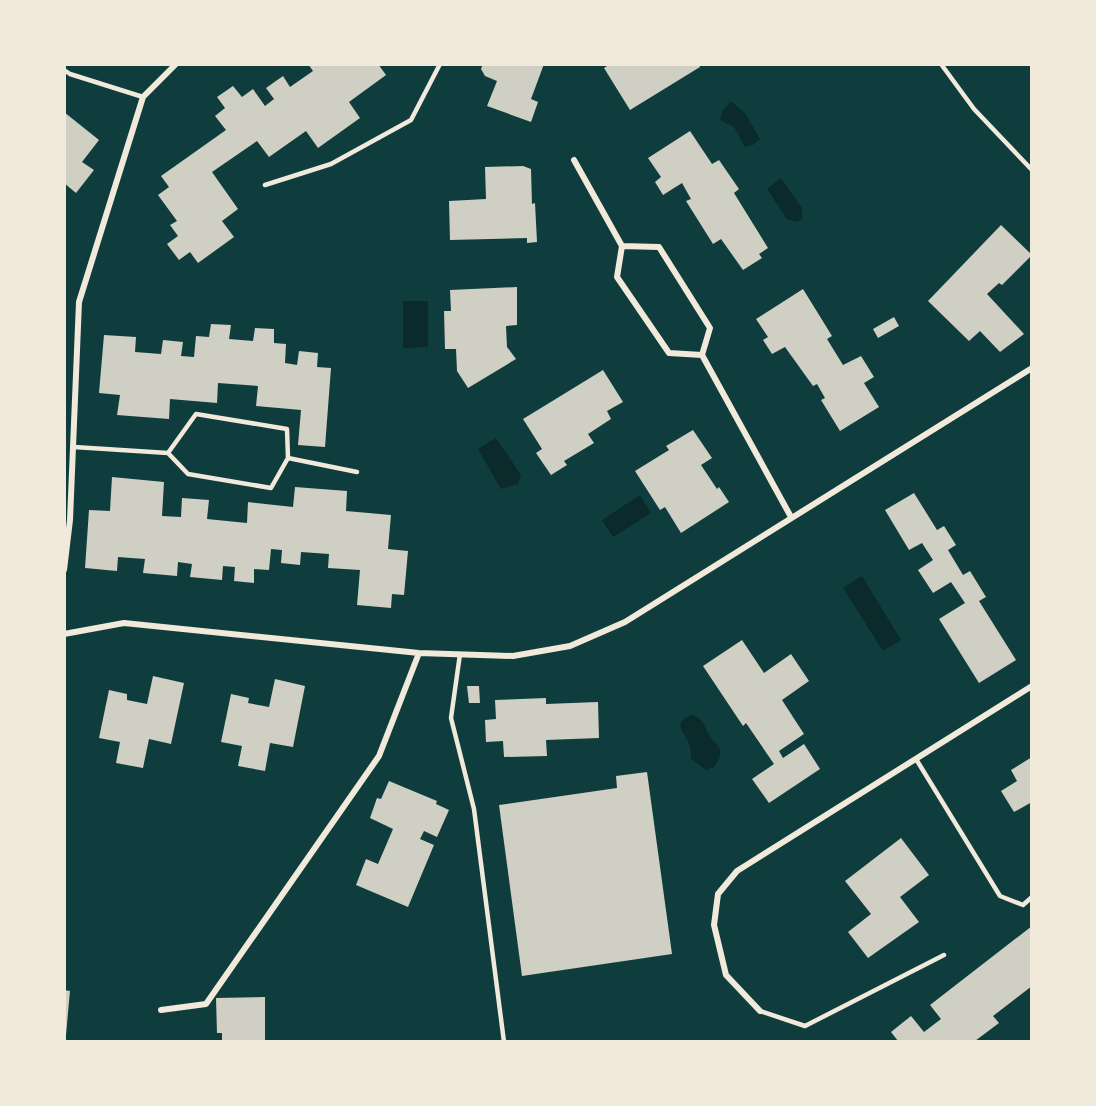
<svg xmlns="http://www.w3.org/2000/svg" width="1096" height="1106" font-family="'Roboto Condensed',sans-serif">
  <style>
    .water { fill: #0a2a2b }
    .building { fill: #cfcfc3 }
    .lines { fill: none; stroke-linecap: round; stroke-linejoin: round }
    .service { stroke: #f1e9da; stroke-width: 4.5 }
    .minor { stroke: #f1e9da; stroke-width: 6 }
  </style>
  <rect width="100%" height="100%" fill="#0f3d3e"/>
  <!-- water -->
  <path class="water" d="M 731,101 L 745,113 L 760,139 L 753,145 L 745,147 L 734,127 L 720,120 L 723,110 Z
    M 781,178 L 802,208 L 802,219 L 796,222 L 787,219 L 767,189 Z
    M 403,301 L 428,301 L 428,347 L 403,348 Z
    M 496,438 L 521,475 L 518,484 L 501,489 L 478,449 Z
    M 640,495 L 651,513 L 613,537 L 602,520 Z
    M 862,576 L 901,640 L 883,651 L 843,588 Z
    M 693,715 C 703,719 704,725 708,733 C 716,748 728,746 714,767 L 706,770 L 691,759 C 691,754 691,749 689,744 C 686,733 669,722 693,715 Z"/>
  <!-- building -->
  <path class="building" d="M 308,64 L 378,64 L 386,75 L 349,102 L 360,118 L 318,148 L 306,131 L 269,157 L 257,141 L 212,172 L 238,209 L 222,221 L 234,237 L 198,263 L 190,252 L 179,260 L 167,244 L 178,236 L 170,225 L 177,221 L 158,195 L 169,187 L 161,176 L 226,130 L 215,116 L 225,108 L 217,97 L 233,86 L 242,97 L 253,89 L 265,106 L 274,99 L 266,88 L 283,76 L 290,87 L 313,71 Z
    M 483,64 L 544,64 L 531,99 L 538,102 L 531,122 L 487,106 L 497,81 L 485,76 L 481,69 Z
    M 610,64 L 699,64 L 700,67 L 630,110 L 604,68 Z
    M 64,112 L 99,140 L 82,162 L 94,170 L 76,193 L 64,183 Z
    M 690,131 L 712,164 L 719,160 L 739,189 L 734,193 L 768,248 L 759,254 L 762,258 L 743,270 L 721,239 L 713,244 L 686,201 L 691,199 L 682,183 L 663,195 L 655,182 L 661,177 L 648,158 Z
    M 523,166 L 531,169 L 532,204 L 535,203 L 537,242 L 527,243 L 527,238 L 450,240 L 449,201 L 486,199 L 485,167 Z
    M 1001,225 L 1032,255 L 1002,285 L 999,283 L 987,294 L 1024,334 L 1000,352 L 980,331 L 969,341 L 928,301 Z
    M 517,287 L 517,325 L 506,326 L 507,347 L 516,359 L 468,388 L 457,371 L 456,349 L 445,349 L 444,311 L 451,311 L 450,290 Z
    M 803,289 L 832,336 L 827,339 L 843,365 L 861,356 L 874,377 L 864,383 L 879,407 L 840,431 L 821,400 L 825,398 L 817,384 L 813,386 L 785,347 L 772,354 L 763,340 L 768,337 L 756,319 Z
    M 894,317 L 899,326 L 878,338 L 873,329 Z
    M 211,324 L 231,325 L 229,339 L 253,341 L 255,328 L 274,329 L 274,343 L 286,344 L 285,363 L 297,365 L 299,351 L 318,353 L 317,367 L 331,368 L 325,447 L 298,445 L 301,410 L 256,406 L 258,386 L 218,383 L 217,403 L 170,399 L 169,419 L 117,415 L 120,395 L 99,393 L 104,335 L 136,337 L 135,352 L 161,354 L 163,340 L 183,342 L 181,356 L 194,357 L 196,336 L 209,337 Z
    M 603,370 L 623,402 L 607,411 L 611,419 L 588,434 L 594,443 L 564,461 L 567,465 L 551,475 L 536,453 L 542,449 L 523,419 Z
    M 693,430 L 712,458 L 701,465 L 717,489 L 719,487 L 729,502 L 681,533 L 665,507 L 660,510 L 635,471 L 669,450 L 666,446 Z
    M 112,477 L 164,482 L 162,516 L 181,517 L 182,498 L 209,500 L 207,519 L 247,523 L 248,502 L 293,507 L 295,487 L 347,491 L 346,511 L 391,515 L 388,549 L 408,551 L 404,595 L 392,594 L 391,608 L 357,605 L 360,570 L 328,568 L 329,554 L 301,552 L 300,565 L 281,563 L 282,550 L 271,549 L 269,570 L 254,569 L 254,583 L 234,581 L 235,567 L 223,566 L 222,580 L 190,577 L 192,564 L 178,562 L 177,576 L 143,573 L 145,559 L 131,558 L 118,557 L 117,571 L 85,568 L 89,510 L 110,511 Z
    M 914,493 L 937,530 L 944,526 L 956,545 L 948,550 L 963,575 L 970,571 L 986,597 L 979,601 L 1016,660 L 979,683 L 939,619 L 965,603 L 951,582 L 933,593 L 918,570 L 933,560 L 922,543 L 909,550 L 885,510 Z
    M 742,640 L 764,673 L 791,654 L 809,681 L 782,700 L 804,734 L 779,751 L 783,758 L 804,744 L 820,769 L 769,803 L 752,779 L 774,764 L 746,723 L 743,726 L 703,666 Z
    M 153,676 L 184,683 L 171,744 L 149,739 L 143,768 L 116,763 L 120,742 L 99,738 L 109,690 L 127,694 L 127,700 L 147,704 Z
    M 275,679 L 305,686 L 293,747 L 270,743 L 265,771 L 238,766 L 242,746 L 221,742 L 231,694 L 249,698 L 248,703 L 269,707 Z
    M 467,686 L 479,686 L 480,703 L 469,703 Z
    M 546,698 L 546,704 L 598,702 L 599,738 L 546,740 L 547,756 L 504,757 L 503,741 L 486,742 L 485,720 L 496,719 L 495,700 Z
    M 1032,757 L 1032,802 L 1014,812 L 1001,791 L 1017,781 L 1011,770 Z
    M 647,772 L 672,954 L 522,976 L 499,805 L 617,788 L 616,776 Z
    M 389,781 L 437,801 L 436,804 L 449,810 L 437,837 L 424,831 L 420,839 L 434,845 L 408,907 L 356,885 L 366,859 L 378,864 L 393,829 L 370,818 L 377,798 L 381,799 Z
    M 901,838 L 929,875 L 900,897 L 919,922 L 868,958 L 848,932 L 871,914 L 845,881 Z
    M 1032,926 L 1032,986 L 993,1016 L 999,1023 L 975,1041 L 898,1041 L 891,1032 L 911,1016 L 924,1032 L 941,1019 L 930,1005 Z
    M 64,990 L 70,991 L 66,1035 L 64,1035 Z
    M 265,997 L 265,1041 L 222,1041 L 222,1033 L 217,1033 L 216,998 Z"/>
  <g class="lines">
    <!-- service -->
    <path class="service" d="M 941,64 L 974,109 L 1032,170
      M 64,70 L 70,74 L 143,97
      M 265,185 L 331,164 L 411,120 L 440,64
      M 74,447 L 168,453 L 196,414 L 287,429 L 288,458 L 357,472
      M 168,453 L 188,474 L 271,488 L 288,458
      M 460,654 L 451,718 L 474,809 L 504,1042
      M 916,759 L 1000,896 L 1023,905 L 1032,897
      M 760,1011 L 805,1026 L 944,955"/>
    <!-- minor -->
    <path class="minor" d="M 574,160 L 622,246
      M 702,355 L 669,353 L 617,277 L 622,246 L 659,247 L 710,328 L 702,355 L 791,517
      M 64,570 L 70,520 L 79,302 L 143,97 L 176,64
      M 64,634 L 124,623 L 419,653 L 513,656 L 570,646 L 625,622 L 1032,368
      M 161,1010 L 206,1004 L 379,756 L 419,653
      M 760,1011 L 726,975 L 714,925 L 718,894 L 737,871 L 1032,686"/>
  </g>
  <!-- border -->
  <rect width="1096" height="1106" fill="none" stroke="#f1e9da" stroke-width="132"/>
</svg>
